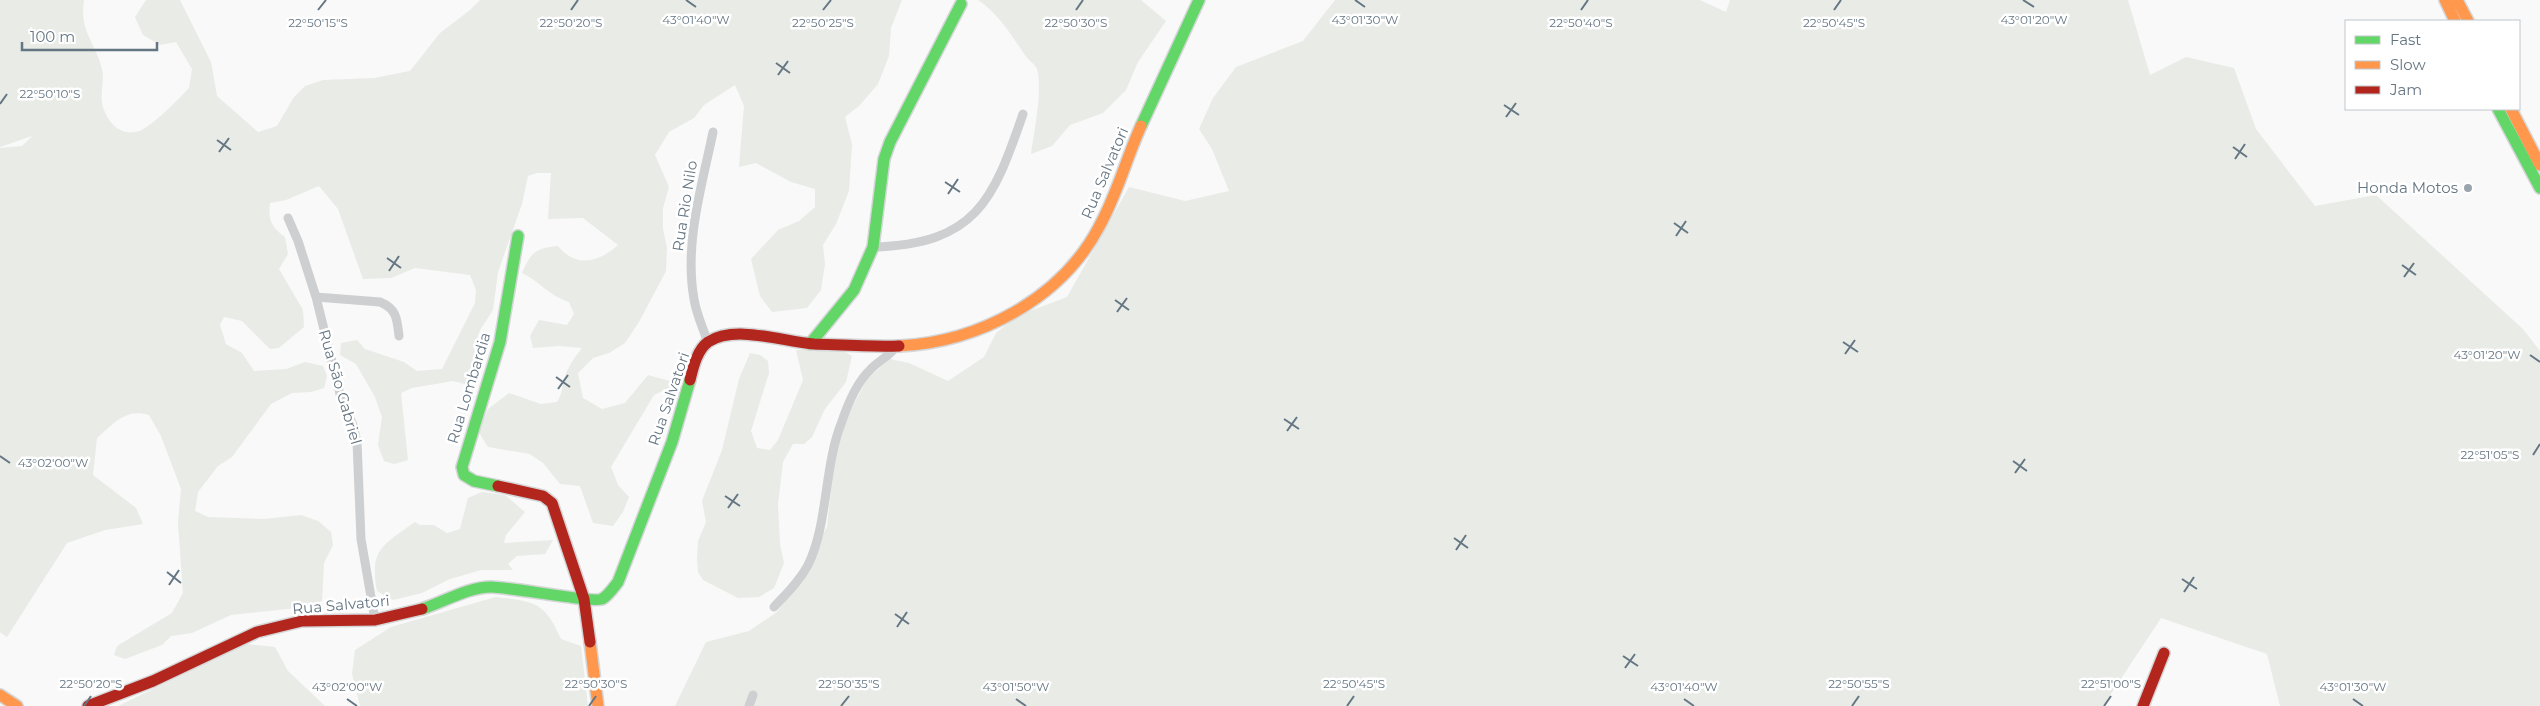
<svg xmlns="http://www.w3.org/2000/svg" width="2540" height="706" font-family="Montserrat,sans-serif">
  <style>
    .green { fill: #e8ebe6 }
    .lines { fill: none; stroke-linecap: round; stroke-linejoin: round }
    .fast-casing { stroke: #d5d6d7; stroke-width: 14 }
    .slow-casing { stroke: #d5d6d7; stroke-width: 14 }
    .jam-casing { stroke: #d5d6d7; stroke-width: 14 }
    .street { stroke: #cecfd0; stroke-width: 9 }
    .fast { stroke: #63d668; stroke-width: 11 }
    .slow { stroke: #ff974d; stroke-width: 11 }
    .jam { stroke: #b3261e; stroke-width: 11 }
    .ticks { fill: none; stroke: #657683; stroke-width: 2 }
    .poi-dot { fill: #99a4ac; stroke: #fff; stroke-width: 2 }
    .labels { text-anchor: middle; stroke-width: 5; stroke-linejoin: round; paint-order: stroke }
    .street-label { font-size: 15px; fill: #657683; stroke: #fff }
    .poi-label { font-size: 15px; fill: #657683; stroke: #fff; text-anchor: end }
    .ticks-label { font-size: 12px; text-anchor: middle; fill: #657683; stroke: #fff; stroke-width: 5; stroke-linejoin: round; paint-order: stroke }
  </style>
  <rect width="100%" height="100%" fill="#f9f9f9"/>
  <!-- green -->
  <path class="green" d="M 0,0 L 84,0 C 79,32 95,41 102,69 C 105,81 99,95 103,107 C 108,123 121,137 139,131 C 150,128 180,98 189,88 L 192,69 L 176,42 L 160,45 L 143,35 L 135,17 L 146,0 L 180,0 L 211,62 L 217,96 L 258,132 L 277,126 L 294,97 L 305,86 L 323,80 L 374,78 L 410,71 L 440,33 L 470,10 L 480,0 L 902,0 L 891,28 L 889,56 L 878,84 L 859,106 L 845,117 L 852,144 L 849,191 L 836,224 L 823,245 L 825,264 L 821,290 L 807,308 L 772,312 L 760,296 L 751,259 L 778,230 L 799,221 L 815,207 L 815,189 L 791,182 L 756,163 L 739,167 L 744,106 L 735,85 L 704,105 L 694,118 L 669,132 L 655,155 L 669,187 L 663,208 L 663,229 L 667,248 L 666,271 L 639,322 L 625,343 L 609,353 L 593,358 L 578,373 L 583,398 L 602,409 L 625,403 L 648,375 L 670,381 L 669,388 L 654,395 L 611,467 L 618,485 L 629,497 L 623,512 L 613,526 L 593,523 L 580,486 L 560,484 L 543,463 L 530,454 L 488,447 L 478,431 L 488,409 L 509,393 L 541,404 L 557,402 C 562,394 562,389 564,380 C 567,368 574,358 582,348 L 559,346 L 533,348 L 530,336 L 539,320 L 567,325 L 574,314 L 569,302 C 548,295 542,283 522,273 C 531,252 536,248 558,246 C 576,268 598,263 618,245 L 583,218 L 548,219 L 551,173 L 537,173 L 528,176 L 522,204 L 498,272 L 493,310 L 480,330 L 474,348 L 480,376 L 472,386 L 453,381 L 412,388 L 401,393 L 408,460 L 394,464 L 384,461 L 378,445 L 382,417 L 375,397 L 356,364 L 340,355 L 341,343 L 357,340 L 365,349 L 404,362 L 417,371 L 442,369 L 475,303 L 476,290 L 470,275 L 415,268 L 391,278 L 363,279 L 338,209 L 319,186 L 286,200 L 270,203 C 268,220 271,227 285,237 L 288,254 L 279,269 L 303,310 L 304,327 L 279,348 L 270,349 L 242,321 L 224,317 L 220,325 L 226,344 L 242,353 L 254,371 L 286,369 L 305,362 L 323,366 L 327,376 L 324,388 L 311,392 L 292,393 L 271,404 L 232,457 L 218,466 L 198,492 L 195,511 L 208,517 L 264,519 L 301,515 L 318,521 L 331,532 L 333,545 L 324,563 L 322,601 L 306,607 L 231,615 L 192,633 L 171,636 L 162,645 L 125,659 L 114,655 L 117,646 L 172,613 L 183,593 L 178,523 L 181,489 L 161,436 L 149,415 C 125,408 114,424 97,438 L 93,475 L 136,508 L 143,524 L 105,530 L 67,543 L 7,637 L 0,632 L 0,148 L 22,146 L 32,136 L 0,147 Z
    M 978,0 L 1141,0 L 1166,21 L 1138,62 L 1126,90 L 1103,113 L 1070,125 L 1052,146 L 1031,154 C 1034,130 1043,92 1037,69 C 1035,64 1028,60 1025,55 C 1010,34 1000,15 978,0 Z
    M 1335,0 L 1700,0 L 1726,12 L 1730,0 L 2128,0 L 2150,75 L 2186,57 L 2234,68 L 2256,129 L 2315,206 L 2376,195 L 2523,329 L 2540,351 L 2540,706 L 2280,706 L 2267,654 L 2161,618 L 2103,706 L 675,706 L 706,642 L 749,631 L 777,612 L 789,596 L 827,527 L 834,458 L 849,413 L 867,379 L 890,359 L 909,363 L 948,381 L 984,357 L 996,333 L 1017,316 L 1067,297 L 1129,187 L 1185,201 L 1229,191 L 1212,149 L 1199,129 L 1213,98 L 1236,67 L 1303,41 Z
    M 796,350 L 841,350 L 852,356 L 846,382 L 825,409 L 812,437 L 804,444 L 793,444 L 783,462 L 778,504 L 780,544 L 784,563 L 774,588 L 759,597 L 738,598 L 703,580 L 698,572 L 697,560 L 698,541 L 706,522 L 702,501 L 722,450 L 739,379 L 750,353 L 760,355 L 768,361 L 769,373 L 751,431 L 757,448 L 770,450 L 778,440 L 803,380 Z
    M 482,492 L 505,495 L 525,512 L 506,535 L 504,543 L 553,540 L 545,554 L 517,556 L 508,564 L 513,570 L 481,570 L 450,579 L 422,593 L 393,600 L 377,591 C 369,549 383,545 415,522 L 420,525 L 434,525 L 447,533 L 460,529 L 468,498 Z
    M 496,597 C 535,602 544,601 561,639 L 581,646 L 588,706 L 360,706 L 352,674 L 355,650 L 391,627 Z
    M 246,644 L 275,647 L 288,671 L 325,706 L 118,706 Z"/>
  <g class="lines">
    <defs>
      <path id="fast" d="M 2498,109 L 2540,188
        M 1141,126 L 1199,0
        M 810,344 L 854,290 L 873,247 L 884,159 L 890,142 L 961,4
        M 498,486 L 474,481 L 464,475 L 462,467 L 500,342 L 518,236
        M 422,609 C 444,602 468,587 491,587 C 509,587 596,603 602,599 C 608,596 614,587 618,582 L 672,442 L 690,380"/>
      <path id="slow" d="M 2445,0 L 2455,21
        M 2457,0 L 2468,21
        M 2511,109 L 2540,165
        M 899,346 C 979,342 1061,299 1099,227 C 1117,195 1126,159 1141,126
        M 590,642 L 598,706
        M 0,695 L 17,706"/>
      <path id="jam" d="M 690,380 C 693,368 697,350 708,342 C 735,324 784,342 814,344 C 842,345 871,347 899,346
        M 498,486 L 543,496 L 552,503 L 584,599 L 590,642
        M 88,706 L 153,681 L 257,632 L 302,621 L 375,620 L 422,609
        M 2143,706 L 2164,653"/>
    </defs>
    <!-- fast casing -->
    <use href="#fast" class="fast-casing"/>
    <!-- slow casing -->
    <use href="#slow" class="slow-casing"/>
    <!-- jam casing -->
    <use href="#jam" class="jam-casing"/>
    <!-- street -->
    <path class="street" d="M 288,218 L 298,241 L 316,297 L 341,398 L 353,425 L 357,442 L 361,539 L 375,620
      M 873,247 C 976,244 993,201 1023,114
      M 316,297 L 380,302 C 397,309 397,319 399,336
      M 708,343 C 703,328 696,313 694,299 C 684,243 702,186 713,132
      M 774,607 C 786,594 799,582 808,565 C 828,525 824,467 841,424 C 847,406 856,383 870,370 C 879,360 891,356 898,344
      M 749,706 L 753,695"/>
    <!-- fast -->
    <use href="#fast" class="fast"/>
    <!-- slow -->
    <use href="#slow" class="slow"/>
    <!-- jam -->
    <use href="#jam" class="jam"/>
  </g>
  <!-- ticks -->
  <path class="ticks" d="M 686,0 L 696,7M 1355,0 L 1365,7M 2023,0 L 2034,7M 318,10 L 326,0M 571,10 L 578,0M 823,10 L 831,0M 1076,10 L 1083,0M 1581,10 L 1588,0M 1834,10 L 1841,0M 776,63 L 790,73M 778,75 L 788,61M 0,104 L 7,94M 1504,105 L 1519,115M 1506,117 L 1516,103M 217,140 L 231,150M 2233,147 L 2247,157M 219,152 L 229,138M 2235,159 L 2245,144M 945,182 L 960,192M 948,194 L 958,179M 1674,223 L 1688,233M 1676,236 L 1686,221M 387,258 L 401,268M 2402,265 L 2416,275M 389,271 L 399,256M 2404,277 L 2414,263M 1115,300 L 1129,310M 1117,312 L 1127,298M 1843,342 L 1858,352M 1845,354 L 1855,340M 2530,355 L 2540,362M 556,377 L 570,387M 558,389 L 568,375M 1284,419 L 1299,429M 1287,431 L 1297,417M 2533,455 L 2540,444M 0,456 L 10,463M 2013,461 L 2027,471M 2015,473 L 2025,459M 725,496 L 740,506M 728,508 L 738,494M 1454,538 L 1468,548M 1456,550 L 1466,535M 167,572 L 181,583M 2182,579 L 2197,589M 169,585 L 179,570M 2184,592 L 2194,577M 895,614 L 909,624M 897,627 L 907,612M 1623,656 L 1638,666M 1625,668 L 1635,654M 347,699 L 357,706M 1016,699 L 1026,706M 1684,699 L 1694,706M 2353,699 L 2363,706M 84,706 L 91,696M 589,706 L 596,696M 841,706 L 849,696M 1347,706 L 1354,696M 1852,706 L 1859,696M 2104,706 L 2111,696"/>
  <!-- markers -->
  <circle class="poi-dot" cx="2468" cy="188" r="5"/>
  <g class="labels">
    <!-- street labels -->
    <g class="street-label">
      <text transform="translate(1105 173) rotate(-67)" y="5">Rua Salvatori</text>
      <text transform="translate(685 206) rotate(-81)" y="5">Rua Rio Nilo</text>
      <text transform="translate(340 387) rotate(74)" y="5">Rua São Gabriel</text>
      <text transform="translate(469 388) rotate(-73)" y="5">Rua Lombardia</text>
      <text transform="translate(669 399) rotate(-71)" y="5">Rua Salvatori</text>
      <text transform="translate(341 605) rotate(-5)" y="5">Rua Salvatori</text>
    </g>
    <!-- poi labels -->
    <g class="poi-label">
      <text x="2458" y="193">Honda Motos</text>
    </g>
  </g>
  <g class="ticks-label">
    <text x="2034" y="24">43°01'20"W</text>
    <text x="696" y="24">43°01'40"W</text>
    <text x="1365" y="24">43°01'30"W</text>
    <text x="318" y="27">22°50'15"S</text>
    <text x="571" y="27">22°50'20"S</text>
    <text x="823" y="27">22°50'25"S</text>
    <text x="1076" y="27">22°50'30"S</text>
    <text x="1581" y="27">22°50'40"S</text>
    <text x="1834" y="27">22°50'45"S</text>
    <text x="50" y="98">22°50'10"S</text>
    <text x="2487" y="359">43°01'20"W</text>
    <text x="2490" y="459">22°51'05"S</text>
    <text x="53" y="467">43°02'00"W</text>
    <text x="91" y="688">22°50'20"S</text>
    <text x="596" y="688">22°50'30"S</text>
    <text x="849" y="688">22°50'35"S</text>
    <text x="1354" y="688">22°50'45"S</text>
    <text x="1859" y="688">22°50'55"S</text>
    <text x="2111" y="688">22°51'00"S</text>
    <text x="347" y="691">43°02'00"W</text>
    <text x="1016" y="691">43°01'50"W</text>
    <text x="1684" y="691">43°01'40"W</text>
    <text x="2353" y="691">43°01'30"W</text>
  </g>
  <!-- legend -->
  <rect x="2345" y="20" width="175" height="90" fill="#ffffff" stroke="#c1c8cd"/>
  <rect x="2355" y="36" width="25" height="8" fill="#63d668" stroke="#c1c8cd"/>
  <text x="2390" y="45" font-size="15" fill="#657683">Fast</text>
  <rect x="2355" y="61" width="25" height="8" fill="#ff974d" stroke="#c1c8cd"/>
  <text x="2390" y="70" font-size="15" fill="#657683">Slow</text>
  <rect x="2355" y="86" width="25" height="8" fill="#b3261e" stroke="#c1c8cd"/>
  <text x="2390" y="95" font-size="15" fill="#657683">Jam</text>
  <!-- scale -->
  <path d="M22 42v8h135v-8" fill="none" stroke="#657683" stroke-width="2.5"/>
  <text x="30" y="42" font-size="15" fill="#657683" stroke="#ffffff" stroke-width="4" paint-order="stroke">100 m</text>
</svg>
